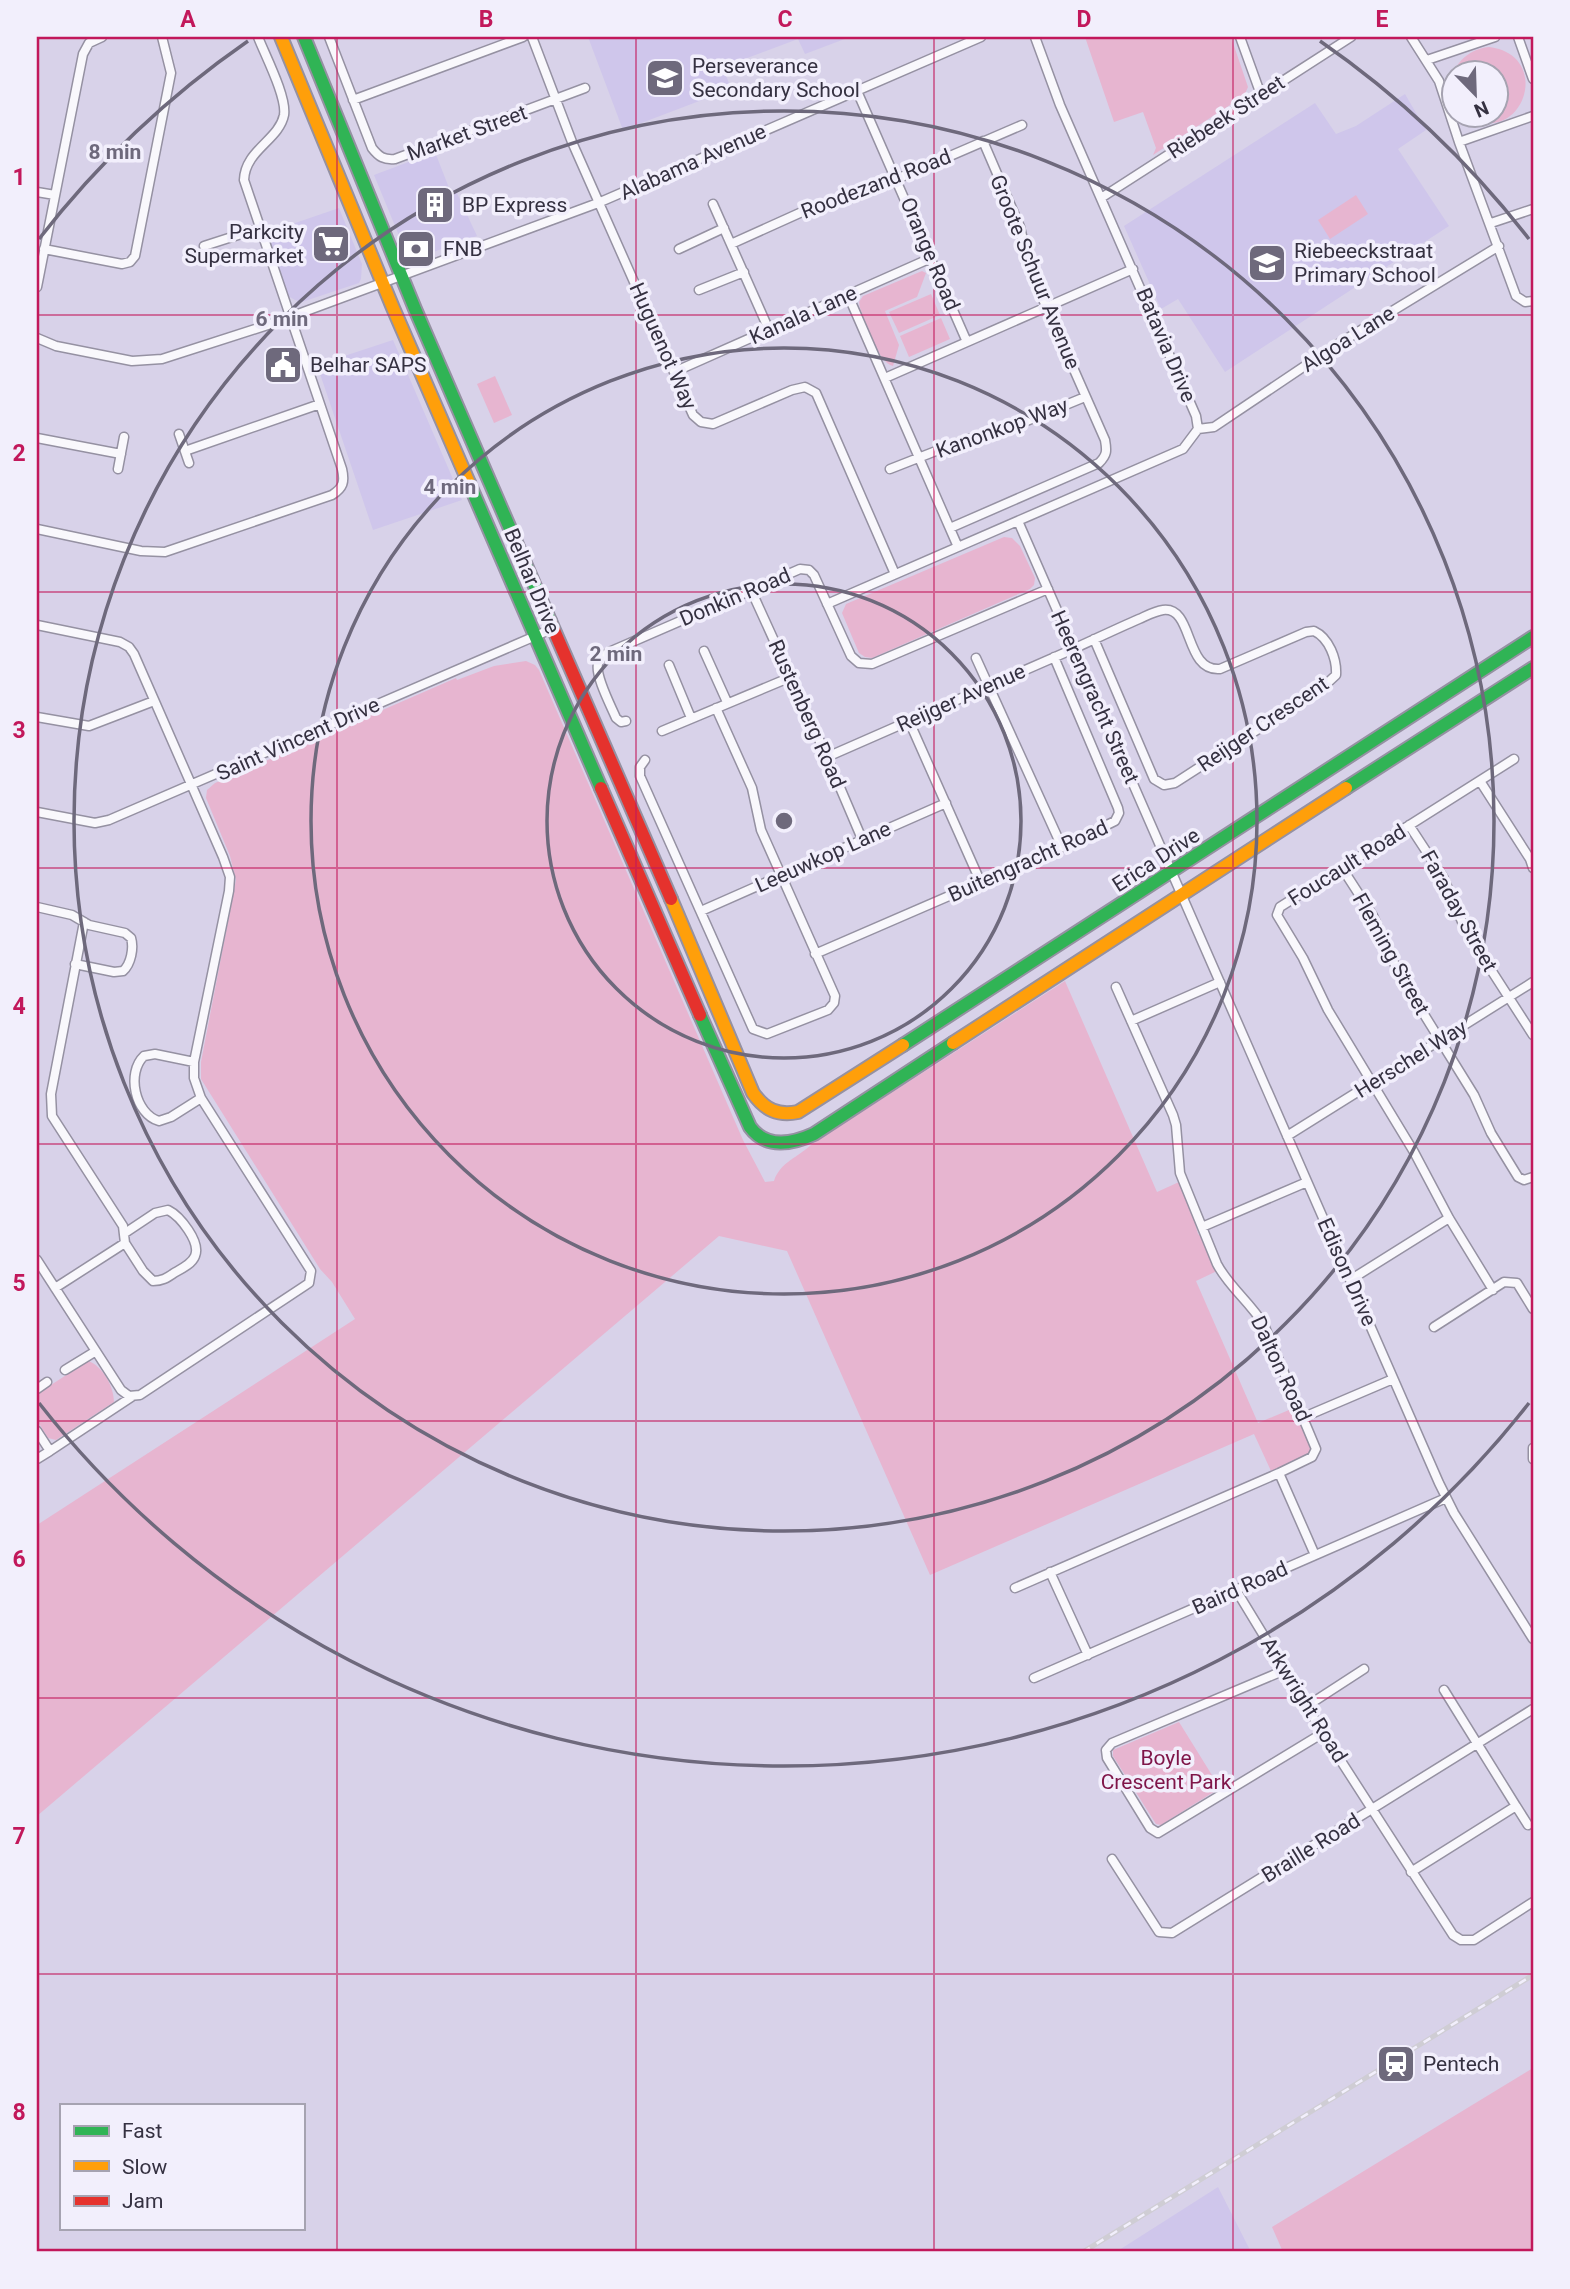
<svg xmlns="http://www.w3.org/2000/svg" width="1570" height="2289" font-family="Roboto,sans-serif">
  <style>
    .built { fill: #cfc6eb }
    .green { fill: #e7b5d0 }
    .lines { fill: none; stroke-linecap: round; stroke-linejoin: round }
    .street-casing { stroke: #9591a2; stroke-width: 11 }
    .fast-casing { stroke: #9591a2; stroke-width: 16 }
    .slow-casing { stroke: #9591a2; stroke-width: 16 }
    .jam-casing { stroke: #9591a2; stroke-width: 16 }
    .street { stroke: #f9f8fc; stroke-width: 8 }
    .fast { stroke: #30b455; stroke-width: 12 }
    .slow { stroke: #ff9f0a; stroke-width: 12 }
    .jam { stroke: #e5322d; stroke-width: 12 }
    .rail-casing { stroke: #cfcdd4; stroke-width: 5 }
    .rail { stroke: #f2effc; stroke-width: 2.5; stroke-dasharray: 8; stroke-linecap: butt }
    .grid { fill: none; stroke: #c2185b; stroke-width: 2; stroke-opacity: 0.55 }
    .ring { fill: none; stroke: #6e697c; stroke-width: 3.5 }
    .labels { text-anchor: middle; stroke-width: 7; stroke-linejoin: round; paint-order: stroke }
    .poi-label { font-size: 21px; fill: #353141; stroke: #f2effc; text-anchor: start }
    .street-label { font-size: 21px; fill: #353141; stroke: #f2effc }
    .park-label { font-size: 21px; fill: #7f1549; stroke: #f2effc }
    .centre { fill: #6e697c; stroke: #f2effc; stroke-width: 3.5 }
    .ring-label { font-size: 21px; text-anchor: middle; font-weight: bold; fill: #6e697c; stroke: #f2effc; stroke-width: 7; stroke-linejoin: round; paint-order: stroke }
    .neatline { fill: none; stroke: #c2185b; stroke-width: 2.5 }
    .grid-label { font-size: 23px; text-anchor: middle; font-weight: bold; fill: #c2185b }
  </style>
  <rect width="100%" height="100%" fill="#d8d2e9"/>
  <!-- built -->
  <path class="built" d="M 588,37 L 850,37 L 805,54 L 798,39 L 723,67 L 731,89 L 623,130 Z
    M 1405,94 L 1426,130 L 1398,149 L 1449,226 L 1225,372 L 1178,299 L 1161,309 L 1124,226 L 1315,103 L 1336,134 L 1356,126 Z
    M 435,152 L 451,193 L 456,191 L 477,236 L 417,258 L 407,255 L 374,175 Z
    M 339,208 L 362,264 L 361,279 L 359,283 L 302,302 L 295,300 L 288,296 L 266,233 Z
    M 393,340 L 462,500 L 373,530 L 317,365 Z
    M 1218,2187 L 1251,2252 L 1116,2252 Z"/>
  <!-- green -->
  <path class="green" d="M 1085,37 L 1231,37 L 1248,87 L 1244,96 L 1153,155 L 1156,148 L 1143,112 L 1114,122 Z
    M 1489,47 C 1555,55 1522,150 1466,116 L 1496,116 L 1496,74 L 1454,74 L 1454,102 C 1444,75 1461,50 1489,47 Z
    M 1356,195 L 1368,214 L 1330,239 L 1318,220 Z
    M 922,271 L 926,273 L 917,297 L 885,311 L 899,345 L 893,366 C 878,363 866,323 860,308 L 859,302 L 863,296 Z
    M 931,294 L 940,315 L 899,333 L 889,312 Z
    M 941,318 L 950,339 L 909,357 L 900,336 Z
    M 495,376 L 512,415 L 494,423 L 477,384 Z
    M 1004,537 L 1012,538 L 1020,546 L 1035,578 L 1034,585 L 1030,589 L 872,658 L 865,657 L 859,653 L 842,613 L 846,604 Z
    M 526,661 L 535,665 L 539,670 L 743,1140 L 765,1182 L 774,1181 C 780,1162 799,1157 812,1144 L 1065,981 L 1157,1192 L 1179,1182 L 1194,1219 L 1198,1234 L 1203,1238 L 1217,1271 L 1196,1281 L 1258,1423 L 1296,1407 L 1312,1451 L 1308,1455 L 1271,1471 L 1254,1434 L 930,1575 L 787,1251 L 719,1236 L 37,1816 L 37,1525 L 355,1319 L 332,1282 L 320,1269 L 201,1079 L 201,1062 L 236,880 L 230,856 L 206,798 L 207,790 L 215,783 L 456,678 L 457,680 L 494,666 Z
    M 88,1361 C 103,1366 114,1387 114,1402 L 56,1440 L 48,1438 L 37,1420 L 37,1394 Z
    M 1179,1722 L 1220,1788 L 1161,1825 L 1156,1824 L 1113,1756 L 1113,1750 Z
    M 1533,2068 L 1533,2252 L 1283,2252 L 1272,2227 Z"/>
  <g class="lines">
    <defs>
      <path id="street" d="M 329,37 L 372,148 C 379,157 384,160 395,159 L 585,88
        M 532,37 L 572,142 L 693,415 L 701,422 L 713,424 L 792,390 L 805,387 L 816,393 L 895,574
        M 1240,37 L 1261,95
        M 1411,37 L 1439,81 L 1459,142 L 1516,296 L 1525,302 L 1533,301
        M 1518,37 L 1533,79
        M 1427,60 L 1495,37
        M 857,91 L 967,342
        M 353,100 L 523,37
        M 1459,142 L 1533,116
        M 37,192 L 55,195
        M 1101,198 L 1351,37
        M 713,204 L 769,330
        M 1491,223 L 1533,209
        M 731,244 L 813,207 L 855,197 L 1022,125
        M 204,246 L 260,228
        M 44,249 L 122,264 L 130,262 L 135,256 L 171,73 L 162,37
        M 679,249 L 724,228
        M 37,287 L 83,54 L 89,43 L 102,37
        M 699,290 L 744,272
        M 848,295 L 958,547
        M 37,338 L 56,346 L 132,361 L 162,359 L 271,324 L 598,203 L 981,37
        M 674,372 L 931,258
        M 885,378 L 1133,269
        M 1198,429 L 1214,427 L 1330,349 L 1499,246
        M 179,434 L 189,463
        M 37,438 L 121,454
        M 185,451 L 320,404
        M 118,469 L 124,437
        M 890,469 L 964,440 L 1000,432 L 1085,397
        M 1018,521 L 1439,1483 L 1454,1513 L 1533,1639
        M 950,528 L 1099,463 C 1107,455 1107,451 1105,440 L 1030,270 L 1020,227 L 983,141
        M 37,529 L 141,551 L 165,552 L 332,495 C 343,488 345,482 342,469 L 244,180 C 245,150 279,140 284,115 C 287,97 265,55 258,37
        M 751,590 L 827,757 L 862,839
        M 827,604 L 1183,449 L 1198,429 L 1196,416 L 1060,105 L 1035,37
        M 37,625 L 120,642 L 129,647 L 134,654 L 223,857 L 230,877 L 229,891 L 194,1062 L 194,1078 L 201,1098 L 311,1271 L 309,1283 L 303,1287 L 140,1395 L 129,1396 L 121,1390 L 37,1260
        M 704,651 L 727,702
        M 976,658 L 1062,847
        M 669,665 L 691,718
        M 37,717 L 89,726 L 154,701
        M 626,721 L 621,722 L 616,718 C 611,706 595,676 598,664 C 599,658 604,656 609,652 L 800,569 L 809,570 L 814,575 L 851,656 L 859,663 L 872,664 L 1048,589
        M 909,721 L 981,883
        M 662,731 L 791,677
        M 827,757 C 908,721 990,686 1071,650 C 1093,640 1116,629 1139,619 C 1146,616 1155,611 1163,610 C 1194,606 1184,672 1220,669 L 1306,632 L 1314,631 C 1329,638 1337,659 1336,675 L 1322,688 L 1175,783 L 1164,785 L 1154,779 L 1094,639
        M 645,760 L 640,767 L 640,776 L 753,1029 L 767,1034 L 828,1010 L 834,1003 L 835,996 L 761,830 L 752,788 L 716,708
        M 1480,781 L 1530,859 L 1533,868
        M 37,812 L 95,823 L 109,820 L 554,628
        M 1409,825 L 1443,877 L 1466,931 L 1533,1035
        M 1342,868 L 1373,916 L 1399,974 L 1474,1095 L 1491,1133 L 1518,1177 L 1524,1180 L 1533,1177
        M 37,907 L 72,915 L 89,925 L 125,933 L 131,938 C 134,948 131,964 123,971 L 114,972 L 75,964
        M 701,911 L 946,803
        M 815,954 L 1062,847 L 1115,821 L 1119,813 L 1118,808 L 1054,657
        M 1131,1021 L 1220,982
        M 194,1062 L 155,1054 L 144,1056 C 126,1073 135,1114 159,1121 L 171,1117 L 201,1098
        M 1287,1136 L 1533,982
        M 1202,1227 L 1307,1182
        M 125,1233 L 155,1213 L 168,1210 C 180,1216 201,1242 195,1256 C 192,1264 181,1269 174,1273 C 167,1278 162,1281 153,1281 L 143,1271 L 125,1243
        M 1350,1280 L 1449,1218
        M 55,1288 L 125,1243 L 123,1226 L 52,1116 L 51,1094 L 84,922
        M 1493,1290 L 1449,1218 L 1414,1152 L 1328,1010 L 1303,958 L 1277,915 L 1280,907 L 1514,759
        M 1434,1327 L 1504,1282 L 1517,1283 L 1533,1309
        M 65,1370 L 96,1351
        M 37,1389 L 47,1382
        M 1304,1417 L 1393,1379
        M 37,1431 L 50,1451 L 37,1459
        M 1533,1448 L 1533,1459
        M 50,1451 L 133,1396
        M 1279,1473 L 1315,1555
        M 1050,1572 L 1088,1655
        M 1015,1588 L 1279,1473 L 1312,1457 L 1316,1449 L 1264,1325 C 1250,1302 1229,1287 1217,1264 L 1180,1173 L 1176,1125 L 1173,1115 L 1116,987
        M 1236,1590 L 1323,1733 L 1453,1935 L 1461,1940 L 1474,1940 L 1533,1902
        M 1285,1670 L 1112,1743 L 1106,1750 L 1107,1758 L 1150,1828 L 1158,1833 L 1323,1733
        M 1034,1678 L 1446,1498
        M 1307,1706 L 1364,1669
        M 1516,1806 L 1528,1825
        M 1112,1859 L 1159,1932 L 1172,1933 L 1533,1709
        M 1411,1872 L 1516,1806 L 1444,1690"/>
      <path id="fast" d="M 304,37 L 415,309 L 550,621
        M 469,483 L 601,788
        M 1346,788 L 1533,668
        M 700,1015 L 750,1127 C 766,1149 792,1144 814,1134 L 953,1043
        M 903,1045 L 1533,637"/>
      <path id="slow" d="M 281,37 L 393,308 L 469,483
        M 671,899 L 753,1093 C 765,1110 778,1116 798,1112 L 903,1045
        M 953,1043 L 1346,788"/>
      <path id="jam" d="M 550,621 L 671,899
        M 601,788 L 700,1015"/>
    </defs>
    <!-- street casing -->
    <use href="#street" class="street-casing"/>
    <!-- fast casing -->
    <use href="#fast" class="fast-casing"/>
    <!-- slow casing -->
    <use href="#slow" class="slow-casing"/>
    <!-- jam casing -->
    <use href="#jam" class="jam-casing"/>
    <!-- street -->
    <use href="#street" class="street"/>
    <!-- fast -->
    <use href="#fast" class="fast"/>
    <!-- slow -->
    <use href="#slow" class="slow"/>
    <!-- jam -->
    <use href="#jam" class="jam"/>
    <defs>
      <path id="rail" d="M 1083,2252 L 1533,1975"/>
    </defs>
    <!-- rail casing -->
    <use href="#rail" class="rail-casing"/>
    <!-- rail -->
    <use href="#rail" class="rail"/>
  </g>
  <!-- grid -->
  <path class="grid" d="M 337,37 L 337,2252M 636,37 L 636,2252M 934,37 L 934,2252M 1233,37 L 1233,2252M 37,315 L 1533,315M 37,592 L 1533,592M 37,868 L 1533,868M 37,1144 L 1533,1144M 37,1421 L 1533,1421M 37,1698 L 1533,1698M 37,1974 L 1533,1974"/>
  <!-- distance rings -->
  <g class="ring">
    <circle cx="784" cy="821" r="237"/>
    <circle cx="784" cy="821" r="473"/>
    <circle cx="784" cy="821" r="710"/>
    <path d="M1529 1403A946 946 0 0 1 39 1403M39 239A946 946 0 0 1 248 41M1320 41A946 946 0 0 1 1529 239"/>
  </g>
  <!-- icons -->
  <defs>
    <symbol id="school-square" viewBox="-11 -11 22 22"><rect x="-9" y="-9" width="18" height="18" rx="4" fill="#6e697c" stroke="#f2effc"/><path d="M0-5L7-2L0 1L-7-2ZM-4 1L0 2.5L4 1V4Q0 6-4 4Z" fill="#fff"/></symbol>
    <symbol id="building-square" viewBox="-11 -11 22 22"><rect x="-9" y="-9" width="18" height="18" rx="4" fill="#6e697c" stroke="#f2effc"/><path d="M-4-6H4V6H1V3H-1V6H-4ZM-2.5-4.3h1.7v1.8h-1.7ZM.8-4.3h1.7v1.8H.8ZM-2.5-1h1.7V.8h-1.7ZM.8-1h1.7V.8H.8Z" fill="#fff"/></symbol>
    <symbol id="supermarket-square" viewBox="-11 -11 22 22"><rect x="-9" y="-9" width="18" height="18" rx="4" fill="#6e697c" stroke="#f2effc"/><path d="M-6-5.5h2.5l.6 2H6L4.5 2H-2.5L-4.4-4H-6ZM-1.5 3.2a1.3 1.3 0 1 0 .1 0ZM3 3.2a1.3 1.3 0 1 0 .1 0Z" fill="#fff"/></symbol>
    <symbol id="bank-square" viewBox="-11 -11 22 22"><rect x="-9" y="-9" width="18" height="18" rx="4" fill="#6e697c" stroke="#f2effc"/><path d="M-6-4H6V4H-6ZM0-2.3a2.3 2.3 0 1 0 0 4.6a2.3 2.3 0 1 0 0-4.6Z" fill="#fff"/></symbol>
    <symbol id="civic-square" viewBox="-11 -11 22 22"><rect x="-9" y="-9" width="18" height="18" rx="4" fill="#6e697c" stroke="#f2effc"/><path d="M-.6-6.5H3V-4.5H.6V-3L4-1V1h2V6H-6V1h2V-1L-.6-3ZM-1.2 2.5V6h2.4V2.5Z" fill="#fff"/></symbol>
    <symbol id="station-square" viewBox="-11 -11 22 22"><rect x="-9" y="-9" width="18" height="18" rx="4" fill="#6e697c" stroke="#f2effc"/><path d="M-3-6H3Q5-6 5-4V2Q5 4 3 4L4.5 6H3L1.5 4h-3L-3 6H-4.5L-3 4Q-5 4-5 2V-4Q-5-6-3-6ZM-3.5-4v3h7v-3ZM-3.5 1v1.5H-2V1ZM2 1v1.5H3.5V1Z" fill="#fff"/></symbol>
  </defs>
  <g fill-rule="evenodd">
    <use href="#school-square" x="643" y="56" width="44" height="44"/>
    <use href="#building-square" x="413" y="183" width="44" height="44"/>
    <use href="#supermarket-square" x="309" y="222" width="44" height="44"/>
    <use href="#bank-square" x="394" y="227" width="44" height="44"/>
    <use href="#school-square" x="1245" y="241" width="44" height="44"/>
    <use href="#civic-square" x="261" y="343" width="44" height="44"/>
    <use href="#station-square" x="1374" y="2042" width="44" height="44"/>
  </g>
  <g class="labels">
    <!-- poi labels -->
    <g class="poi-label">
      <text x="692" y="73">Perseverance<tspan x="692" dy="24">Secondary School</tspan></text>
      <text x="462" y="212">BP Express</text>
      <text x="304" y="239" text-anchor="end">Parkcity<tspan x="304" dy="24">Supermarket</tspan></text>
      <text x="443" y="256">FNB</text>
      <text x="1294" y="258">Riebeeckstraat<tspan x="1294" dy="24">Primary School</tspan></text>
      <text x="310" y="372">Belhar SAPS</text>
      <text x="1423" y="2071">Pentech</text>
    </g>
    <!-- street labels -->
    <g class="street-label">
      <text transform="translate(1226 117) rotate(-33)" y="7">Riebeek Street</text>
      <text transform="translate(467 133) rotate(-20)" y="7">Market Street</text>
      <text transform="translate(693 162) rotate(-24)" y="7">Alabama Avenue</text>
      <text transform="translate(876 184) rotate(-21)" y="7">Roodezand Road</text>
      <text transform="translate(930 254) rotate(67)" y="7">Orange Road</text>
      <text transform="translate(1035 272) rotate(68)" y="7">Groote Schuur Avenue</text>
      <text transform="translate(803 315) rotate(-24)" y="7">Kanala Lane</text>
      <text transform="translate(1348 339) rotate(-32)" y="7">Algoa Lane</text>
      <text transform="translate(1166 345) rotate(67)" y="7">Batavia Drive</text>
      <text transform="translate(663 346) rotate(66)" y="7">Huguenot Way</text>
      <text transform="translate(1002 428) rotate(-20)" y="7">Kanonkop Way</text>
      <text transform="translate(532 581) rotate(67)" y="7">Belhar Drive</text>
      <text transform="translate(735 597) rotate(-23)" y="7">Donkin Road</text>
      <text transform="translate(1095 697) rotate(66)" y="7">Heerengracht Street</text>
      <text transform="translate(961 698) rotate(-24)" y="7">Reijger Avenue</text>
      <text transform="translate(807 714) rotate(66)" y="7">Rustenberg Road</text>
      <text transform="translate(1263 724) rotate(-34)" y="7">Reijger Crescent</text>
      <text transform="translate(298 739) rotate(-24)" y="7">Saint Vincent Drive</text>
      <text transform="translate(823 857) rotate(-24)" y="7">Leeuwkop Lane</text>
      <text transform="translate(1156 860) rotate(-33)" y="7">Erica Drive</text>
      <text transform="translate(1028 861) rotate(-24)" y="7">Buitengracht Road</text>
      <text transform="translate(1347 865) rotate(-32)" y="7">Foucault Road</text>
      <text transform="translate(1459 911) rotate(61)" y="7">Faraday Street</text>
      <text transform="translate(1391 954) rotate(61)" y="7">Fleming Street</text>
      <text transform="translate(1411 1059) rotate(-32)" y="7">Herschel Way</text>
      <text transform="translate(1347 1272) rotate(66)" y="7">Edison Drive</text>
      <text transform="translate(1281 1369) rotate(65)" y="7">Dalton Road</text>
      <text transform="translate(1240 1588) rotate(-24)" y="7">Baird Road</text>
      <text transform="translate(1304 1700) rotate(58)" y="7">Arkwright Road</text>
      <text transform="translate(1311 1848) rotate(-32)" y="7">Braille Road</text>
    </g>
    <!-- park labels -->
    <g class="park-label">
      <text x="1166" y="1765">Boyle<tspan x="1166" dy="24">Crescent Park</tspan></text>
    </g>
  </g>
  <circle cx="784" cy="821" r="10" class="centre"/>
  <g class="ring-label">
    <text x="115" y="159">8 min</text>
    <text x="282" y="326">6 min</text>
    <text x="450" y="494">4 min</text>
    <text x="616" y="661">2 min</text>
  </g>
  <!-- border -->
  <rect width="1570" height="2289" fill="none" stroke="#f2effc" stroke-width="77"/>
  <!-- legend -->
  <rect x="60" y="2104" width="245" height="126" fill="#f2effc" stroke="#a6a3b1" stroke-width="2"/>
  <rect x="74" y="2126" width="35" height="10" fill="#30b455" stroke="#a6a3b1" stroke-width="2"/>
  <text x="122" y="2138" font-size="21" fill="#353141">Fast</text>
  <rect x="74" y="2161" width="35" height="10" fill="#ff9f0a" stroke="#a6a3b1" stroke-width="2"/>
  <text x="122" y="2174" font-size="21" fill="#353141">Slow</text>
  <rect x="74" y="2196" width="35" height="10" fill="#e5322d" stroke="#a6a3b1" stroke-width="2"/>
  <text x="122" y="2208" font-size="21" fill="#353141">Jam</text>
  <!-- north arrow -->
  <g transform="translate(1475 94) rotate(157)"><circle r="33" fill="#f2effc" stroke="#a6a3b1" stroke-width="2"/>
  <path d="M0-5L12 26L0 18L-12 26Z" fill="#6e697c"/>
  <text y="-10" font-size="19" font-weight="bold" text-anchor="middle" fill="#353141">N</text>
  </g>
  <rect x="38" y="38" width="1494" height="2212" class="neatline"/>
  <g class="grid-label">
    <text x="188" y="27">A</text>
    <text x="486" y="27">B</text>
    <text x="785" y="27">C</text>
    <text x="1084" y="27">D</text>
    <text x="1382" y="27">E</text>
    <text x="19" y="185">1</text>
    <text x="19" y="461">2</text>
    <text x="19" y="738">3</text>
    <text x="19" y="1014">4</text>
    <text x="19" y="1291">5</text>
    <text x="19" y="1567">6</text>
    <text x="19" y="1844">7</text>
    <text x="19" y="2120">8</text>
  </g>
</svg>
